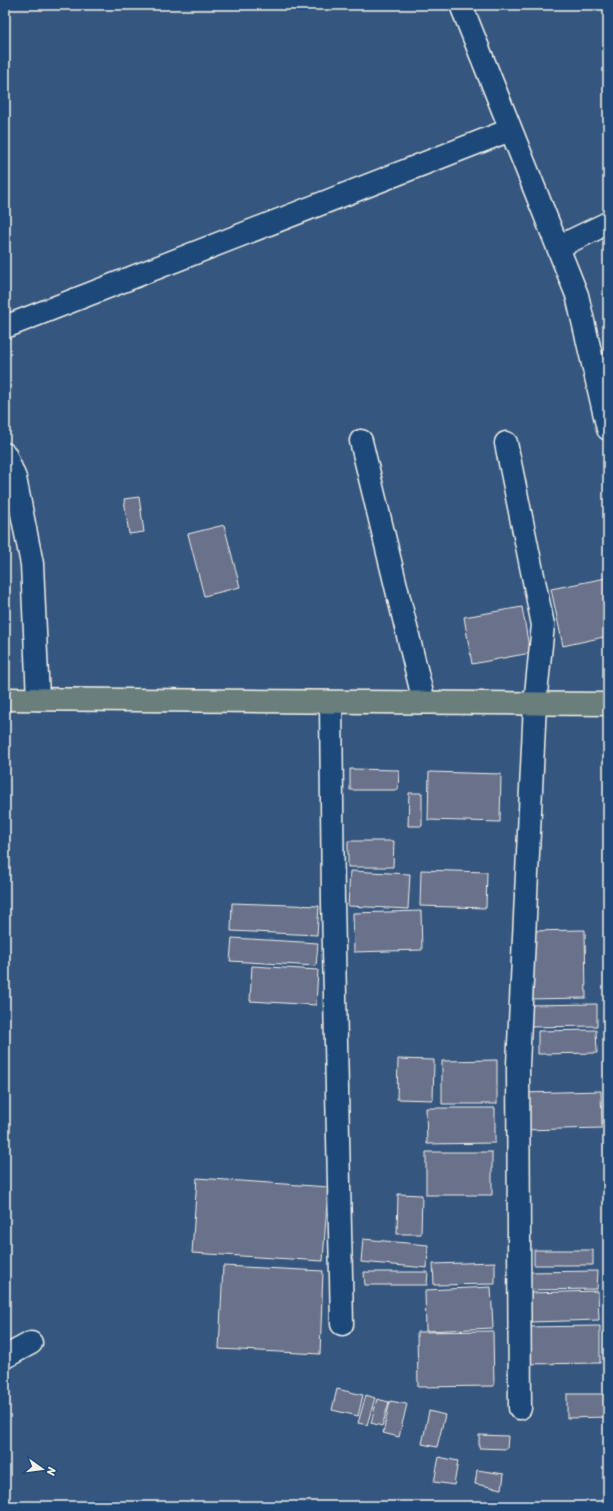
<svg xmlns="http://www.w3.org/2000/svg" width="613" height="1511" font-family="Sriracha,sans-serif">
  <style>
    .building { fill: #69718b; stroke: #f4f1e8 }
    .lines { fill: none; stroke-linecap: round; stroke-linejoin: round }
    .minor-casing { stroke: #f4f1e8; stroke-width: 25 }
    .major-casing { stroke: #f4f1e8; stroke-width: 25 }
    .minor { stroke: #1f4a7a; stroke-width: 22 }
    .major { stroke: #6b7f7c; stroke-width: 22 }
  </style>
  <rect width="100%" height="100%" fill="#35567f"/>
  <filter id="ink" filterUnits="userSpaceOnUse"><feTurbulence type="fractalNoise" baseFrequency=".025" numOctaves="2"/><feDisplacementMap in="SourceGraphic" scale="8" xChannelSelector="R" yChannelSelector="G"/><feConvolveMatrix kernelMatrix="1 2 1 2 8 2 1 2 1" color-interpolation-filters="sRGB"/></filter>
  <g filter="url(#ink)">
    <!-- building -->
    <path class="building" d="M 139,497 L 144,532 L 129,534 L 124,499 Z
      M 224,525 L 240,587 L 204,596 L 188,534 Z
      M 606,578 L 608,589 L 608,636 L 563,646 L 551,589 Z
      M 522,607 L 530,653 L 472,664 L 464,617 Z
      M 350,769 L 399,770 L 398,790 L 350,790 Z
      M 429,772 L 501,774 L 500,822 L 428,820 Z
      M 409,793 L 422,793 L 422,826 L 408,826 Z
      M 348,841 L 394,841 L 393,867 L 348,867 Z
      M 421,870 L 487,872 L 486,908 L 420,906 Z
      M 350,871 L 410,874 L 408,909 L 348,906 Z
      M 232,903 L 319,906 L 317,935 L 231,931 Z
      M 421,911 L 422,950 L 354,952 L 353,913 Z
      M 585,930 L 586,998 L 527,999 L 526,931 Z
      M 232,938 L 318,943 L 316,966 L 230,961 Z
      M 252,966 L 318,970 L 316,1005 L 250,1001 Z
      M 597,1004 L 597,1026 L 526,1027 L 525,1005 Z
      M 596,1030 L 597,1053 L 538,1054 L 538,1031 Z
      M 398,1059 L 434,1060 L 433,1100 L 397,1099 Z
      M 497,1060 L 497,1104 L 442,1104 L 442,1061 Z
      M 601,1091 L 602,1128 L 523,1130 L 522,1093 Z
      M 426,1108 L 495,1108 L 495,1143 L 427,1144 Z
      M 426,1152 L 492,1152 L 492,1195 L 426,1195 Z
      M 197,1178 L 328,1187 L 323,1261 L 192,1253 Z
      M 398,1194 L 422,1195 L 421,1234 L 397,1234 Z
      M 363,1239 L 428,1245 L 427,1268 L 361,1262 Z
      M 534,1250 L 593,1250 L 593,1265 L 534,1265 Z
      M 495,1262 L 495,1284 L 434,1285 L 433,1264 Z
      M 223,1266 L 323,1271 L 320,1354 L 219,1349 Z
      M 598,1271 L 597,1289 L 527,1290 L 527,1272 Z
      M 364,1272 L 428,1272 L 427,1285 L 365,1285 Z
      M 491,1287 L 493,1328 L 426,1331 L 425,1290 Z
      M 598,1291 L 599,1320 L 531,1322 L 530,1293 Z
      M 600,1326 L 600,1363 L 524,1364 L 524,1327 Z
      M 493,1331 L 494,1386 L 418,1387 L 417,1332 Z
      M 337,1389 L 363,1395 L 358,1416 L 332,1410 Z
      M 567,1394 L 608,1394 L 608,1417 L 567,1418 Z
      M 366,1395 L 375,1398 L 367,1425 L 358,1423 Z
      M 377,1399 L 389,1402 L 382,1426 L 371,1423 Z
      M 390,1401 L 407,1404 L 399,1437 L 383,1433 Z
      M 429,1411 L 445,1415 L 437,1447 L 422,1444 Z
      M 479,1435 L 508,1436 L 507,1449 L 479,1448 Z
      M 439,1457 L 458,1461 L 454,1485 L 434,1482 Z
      M 477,1470 L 504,1474 L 502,1489 L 475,1484 Z"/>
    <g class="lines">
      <defs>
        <path id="minor" d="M 461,5 L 577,295 L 608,429
          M 558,247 L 608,223
          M 5,327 L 510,130
          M 361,441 L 424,702
          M 506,443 L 543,625 L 535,704 L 518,1065 L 520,1408
          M 5,454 L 15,478 L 32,564 L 38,699
          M 331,702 L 333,902 L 342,1324
          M 5,1357 L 31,1343"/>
        <path id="major" d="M 5,699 L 608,704"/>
      </defs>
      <!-- minor casing -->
      <use href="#minor" class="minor-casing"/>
      <!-- major casing -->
      <use href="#major" class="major-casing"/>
      <!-- minor -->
      <use href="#minor" class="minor"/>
      <!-- major -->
      <use href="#major" class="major"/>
    </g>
  </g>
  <!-- margin -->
  <rect width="613" height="1511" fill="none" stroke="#1f4a7a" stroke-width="20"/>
  <rect x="10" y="10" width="593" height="1491" fill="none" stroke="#f4f1e8" stroke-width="1.5" filter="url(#ink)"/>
  <!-- north arrow -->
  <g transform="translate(42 1469) rotate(104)" stroke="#1f4a7a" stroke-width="3" paint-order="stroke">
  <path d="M0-3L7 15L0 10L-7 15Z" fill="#f4f1e8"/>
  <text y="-6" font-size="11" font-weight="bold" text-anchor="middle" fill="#f4f1e8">N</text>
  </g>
</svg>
